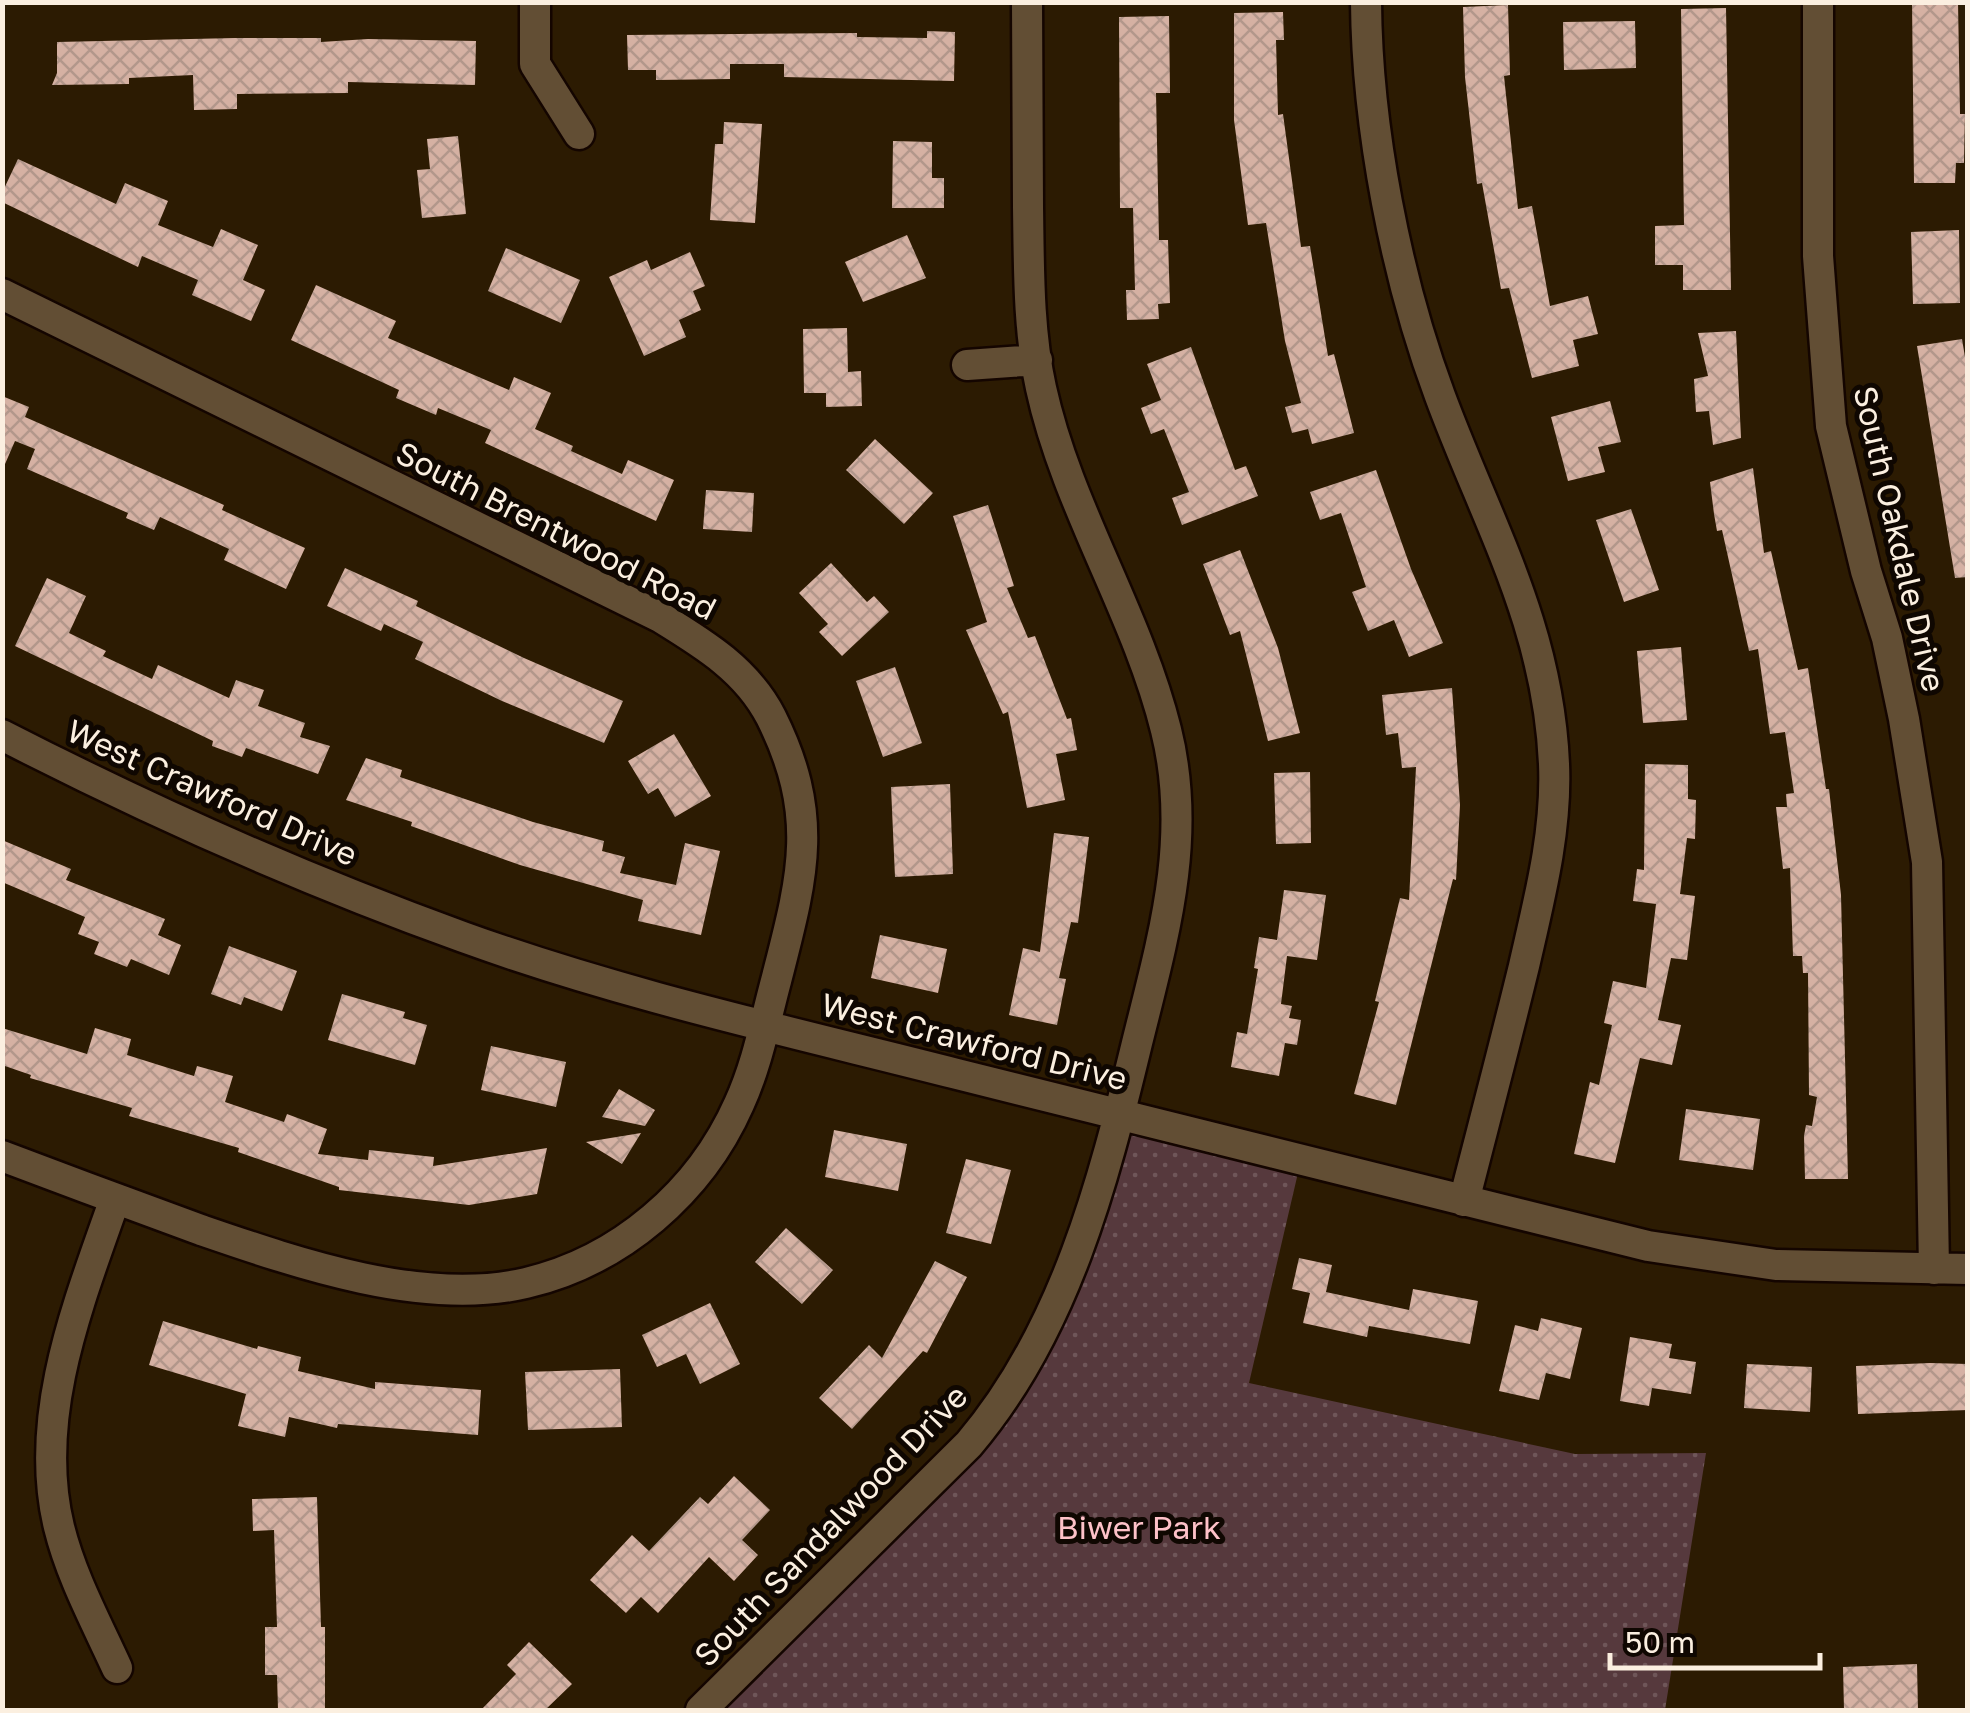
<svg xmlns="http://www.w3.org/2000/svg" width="1970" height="1713" font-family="'Golos Text',sans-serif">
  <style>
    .grass { fill: url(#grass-dots) }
    .building { fill: url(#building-cross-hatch) }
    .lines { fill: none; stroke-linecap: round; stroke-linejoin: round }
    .minor-casing { stroke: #140500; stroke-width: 35 }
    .minor { stroke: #624e34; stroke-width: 30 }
    .labels { text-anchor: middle; stroke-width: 10; stroke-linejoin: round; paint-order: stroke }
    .street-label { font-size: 32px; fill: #fbefe0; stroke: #0f0701 }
    .park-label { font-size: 32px; fill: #fec1c8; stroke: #0f0701 }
  </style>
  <defs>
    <pattern id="grass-dots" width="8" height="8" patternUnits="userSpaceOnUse" patternTransform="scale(2.5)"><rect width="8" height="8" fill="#56393d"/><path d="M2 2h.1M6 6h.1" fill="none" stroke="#6f5659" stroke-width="1.8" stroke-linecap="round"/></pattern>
    <pattern id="building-cross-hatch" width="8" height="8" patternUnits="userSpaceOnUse" patternTransform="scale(2.5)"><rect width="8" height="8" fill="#d5b1a3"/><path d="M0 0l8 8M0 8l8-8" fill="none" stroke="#b2978b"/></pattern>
  </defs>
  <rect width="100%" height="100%" fill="#2c1b02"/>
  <!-- grass -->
  <path class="grass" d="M 1120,1115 L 1301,1160 L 1249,1383 L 1575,1454 L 1706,1453 L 1665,1710 L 701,1710 L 989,1420 Z"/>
  <!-- building -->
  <path class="building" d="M 1912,2 L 1958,2 L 1960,114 L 1965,114 L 1964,163 L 1956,163 L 1955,183 L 1914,183 Z
    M 1508,5 L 1510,75 L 1504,76 L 1518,209 L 1532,206 L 1550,306 L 1588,296 L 1598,334 L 1573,340 L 1579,366 L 1532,378 L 1509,288 L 1501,289 L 1482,183 L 1477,184 L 1465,77 L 1463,7 Z
    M 1726,8 L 1731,290 L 1683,290 L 1683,265 L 1655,265 L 1655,226 L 1684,225 L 1681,9 Z
    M 1283,12 L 1284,40 L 1276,40 L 1278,115 L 1283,114 L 1301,247 L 1310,246 L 1328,356 L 1334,354 L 1354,433 L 1312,444 L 1308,429 L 1292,433 L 1285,407 L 1301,403 L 1285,341 L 1266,223 L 1248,225 L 1234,120 L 1234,13 Z
    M 1169,16 L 1170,93 L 1156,93 L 1159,240 L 1168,240 L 1170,303 L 1158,304 L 1159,319 L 1127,320 L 1126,290 L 1135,290 L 1133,208 L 1120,208 L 1119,17 Z
    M 1635,21 L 1636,68 L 1564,70 L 1563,22 Z
    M 927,31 L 955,32 L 954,81 L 784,77 L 784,64 L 730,64 L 730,79 L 656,80 L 656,70 L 628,70 L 627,35 L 857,33 L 857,37 L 927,38 Z
    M 235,38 L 321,38 L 321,42 L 368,39 L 476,41 L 475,85 L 348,82 L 348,93 L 237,94 L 237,109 L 194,110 L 193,75 L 129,78 L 129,84 L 52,85 L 57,73 L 57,42 Z
    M 724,122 L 762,124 L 755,223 L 710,220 L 715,144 L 723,144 Z
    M 458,136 L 466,214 L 422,218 L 417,170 L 430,169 L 427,139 Z
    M 893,141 L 932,142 L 932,178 L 944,178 L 944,208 L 892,208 Z
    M 18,159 L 116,204 L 125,183 L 168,201 L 158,225 L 213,247 L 221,229 L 258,245 L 243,280 L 265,290 L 251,321 L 192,295 L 198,280 L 142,256 L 138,267 L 2,202 L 2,193 Z
    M 1959,230 L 1960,303 L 1913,304 L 1911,232 Z
    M 907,235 L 926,278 L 863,302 L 845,262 Z
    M 506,248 L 580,280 L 561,323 L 488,291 Z
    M 690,252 L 705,286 L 693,291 L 701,310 L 679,320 L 686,337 L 644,356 L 609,277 L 647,260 L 651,270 Z
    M 316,285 L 396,321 L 388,338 L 509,390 L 514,377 L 551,393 L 535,429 L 573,446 L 571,451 L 622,474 L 628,460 L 674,480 L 656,521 L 485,443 L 491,430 L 438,408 L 436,415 L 396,398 L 399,390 L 291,340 Z
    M 847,328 L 848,372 L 861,371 L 862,406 L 826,407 L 826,393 L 804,393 L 803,329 Z
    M 1736,331 L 1741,438 L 1713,445 L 1709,411 L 1696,412 L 1694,379 L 1708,376 L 1698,333 Z
    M 1962,339 L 1968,375 L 1968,577 L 1955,578 L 1917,346 Z
    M 1191,347 L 1235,470 L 1246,466 L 1258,496 L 1182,525 L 1172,498 L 1189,492 L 1164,429 L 1151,434 L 1141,408 L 1161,400 L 1147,364 Z
    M 2,396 L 29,407 L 25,417 L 224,505 L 222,510 L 305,548 L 286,589 L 224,560 L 229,549 L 160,517 L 154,530 L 126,518 L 128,513 L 27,469 L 35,449 L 15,441 L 2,471 Z
    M 1610,401 L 1621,442 L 1598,447 L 1605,472 L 1568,481 L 1551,417 Z
    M 875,439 L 933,493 L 904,524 L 846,470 Z
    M 1753,468 L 1764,553 L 1771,551 L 1798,670 L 1808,668 L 1826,789 L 1829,789 L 1841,895 L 1848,1179 L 1805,1179 L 1804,1136 L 1806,1125 L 1812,1126 L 1817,1097 L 1809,1095 L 1808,973 L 1803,973 L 1802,956 L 1793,956 L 1790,868 L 1783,869 L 1776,807 L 1787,807 L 1786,794 L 1794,793 L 1785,732 L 1770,734 L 1758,649 L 1749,651 L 1722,530 L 1717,531 L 1714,514 L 1710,482 Z
    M 1376,470 L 1411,569 L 1443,643 L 1409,657 L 1394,620 L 1368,631 L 1352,592 L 1366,587 L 1341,513 L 1320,520 L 1310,492 Z
    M 706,490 L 754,493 L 752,532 L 703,529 Z
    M 988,505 L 1014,586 L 1007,588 L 1028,638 L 1035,636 L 1067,719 L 1071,718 L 1077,750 L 1056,754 L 1065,800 L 1027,808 L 1008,712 L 1003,714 L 966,630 L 987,622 L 953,516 Z
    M 1631,509 L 1659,590 L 1624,602 L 1596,520 Z
    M 1240,550 L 1278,648 L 1300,733 L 1268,741 L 1240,631 L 1230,635 L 1203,564 Z
    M 831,563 L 867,602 L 874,596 L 889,612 L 842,656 L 819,632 L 828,624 L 799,593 Z
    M 345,568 L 418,601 L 416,606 L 524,658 L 623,701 L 604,743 L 502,701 L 415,659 L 423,642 L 384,624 L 381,631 L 327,606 Z
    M 47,578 L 86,596 L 69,633 L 106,651 L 103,656 L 152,679 L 158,665 L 229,698 L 236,680 L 264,690 L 258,706 L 305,723 L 300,737 L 330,746 L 318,774 L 246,748 L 242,757 L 212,746 L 213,741 L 15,646 Z
    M 1681,647 L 1687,720 L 1643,723 L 1637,651 Z
    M 895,667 L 922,743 L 883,757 L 856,681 Z
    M 1452,688 L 1460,805 L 1456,880 L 1453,879 L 1396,1105 L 1354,1094 L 1379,1002 L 1375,1001 L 1400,898 L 1409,900 L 1416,767 L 1402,768 L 1398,733 L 1386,735 L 1382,695 Z
    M 674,734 L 711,796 L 675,817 L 658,788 L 648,794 L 628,761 Z
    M 366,758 L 402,770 L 400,777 L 533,822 L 604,841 L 602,851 L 625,857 L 620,873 L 676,885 L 685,843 L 720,851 L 701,935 L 638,921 L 643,900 L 520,865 L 411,826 L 412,822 L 346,800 Z
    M 1645,764 L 1688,765 L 1688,799 L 1696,800 L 1695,839 L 1687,838 L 1680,894 L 1695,896 L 1687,960 L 1671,958 L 1658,1020 L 1681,1025 L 1672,1065 L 1640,1058 L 1615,1163 L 1574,1154 L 1590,1082 L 1599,1085 L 1612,1025 L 1604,1023 L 1613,981 L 1646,988 L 1656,904 L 1633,901 L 1637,869 L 1644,870 Z
    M 1310,772 L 1311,843 L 1276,844 L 1274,773 Z
    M 950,784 L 953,874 L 895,877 L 891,787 Z
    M 1054,833 L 1089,837 L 1078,923 L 1071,922 L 1059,978 L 1066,979 L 1057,1025 L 1009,1015 L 1023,948 L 1040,952 Z
    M 2,840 L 71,869 L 66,880 L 165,919 L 158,935 L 181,945 L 169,975 L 131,959 L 127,967 L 94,954 L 99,942 L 78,934 L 85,917 L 2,882 Z
    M 1284,890 L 1326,895 L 1317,960 L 1287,956 L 1281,1004 L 1292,1006 L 1289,1018 L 1301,1020 L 1297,1045 L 1285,1043 L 1279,1076 L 1231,1067 L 1237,1032 L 1247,1034 L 1258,969 L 1254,968 L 1259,937 L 1277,940 Z
    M 880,935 L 947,949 L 938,993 L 871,978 Z
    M 229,946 L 297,971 L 282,1011 L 244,997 L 241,1005 L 211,994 Z
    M 342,994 L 405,1012 L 403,1018 L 427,1025 L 415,1065 L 328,1040 Z
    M 2,1028 L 87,1054 L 95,1028 L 131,1039 L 127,1055 L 194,1076 L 197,1066 L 233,1076 L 225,1102 L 284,1122 L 287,1114 L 327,1129 L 318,1154 L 368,1160 L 369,1150 L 434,1157 L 433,1166 L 547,1148 L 537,1194 L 469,1205 L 339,1190 L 339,1187 L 238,1152 L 239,1148 L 129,1116 L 132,1108 L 30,1078 L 31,1075 L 2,1065 Z
    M 491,1046 L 566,1062 L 556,1107 L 481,1090 Z
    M 619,1089 L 655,1110 L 645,1126 L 602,1117 Z
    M 1686,1109 L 1760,1119 L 1753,1170 L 1679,1160 Z
    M 834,1130 L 907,1144 L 898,1191 L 825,1177 Z
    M 641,1133 L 622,1164 L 586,1142 Z
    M 966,1159 L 1011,1170 L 991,1244 L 946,1233 Z
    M 786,1228 L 833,1270 L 802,1304 L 755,1262 Z
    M 1299,1258 L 1332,1265 L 1326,1292 L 1409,1310 L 1413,1289 L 1478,1301 L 1470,1344 L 1369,1326 L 1367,1337 L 1303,1323 L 1310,1293 L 1292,1289 Z
    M 935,1261 L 967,1277 L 927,1353 L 923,1351 L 852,1429 L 819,1398 L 869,1345 L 882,1358 Z
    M 710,1303 L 740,1364 L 700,1384 L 686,1354 L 657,1367 L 642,1335 Z
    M 1541,1318 L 1582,1328 L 1570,1379 L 1546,1373 L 1539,1400 L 1499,1391 L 1515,1325 L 1538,1331 Z
    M 163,1321 L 257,1349 L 258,1346 L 301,1357 L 298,1371 L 375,1389 L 375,1382 L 481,1390 L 478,1435 L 338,1424 L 337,1428 L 289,1417 L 285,1437 L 238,1426 L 246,1394 L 149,1365 Z
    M 1630,1337 L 1672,1344 L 1669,1358 L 1696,1362 L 1691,1394 L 1652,1388 L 1649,1406 L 1620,1401 Z
    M 1930,1363 L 1968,1364 L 1968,1410 L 1858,1414 L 1856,1366 Z
    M 1747,1364 L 1812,1367 L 1810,1412 L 1744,1408 Z
    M 620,1369 L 622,1427 L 528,1430 L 525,1372 Z
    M 734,1476 L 770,1510 L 742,1540 L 758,1555 L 734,1581 L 709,1557 L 658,1613 L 641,1597 L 626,1613 L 590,1580 L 632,1535 L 649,1551 L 700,1497 L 708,1504 Z
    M 317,1497 L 321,1627 L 325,1627 L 325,1710 L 278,1710 L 277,1675 L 265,1675 L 265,1627 L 277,1627 L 274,1530 L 253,1531 L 252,1499 Z
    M 529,1642 L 572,1684 L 545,1710 L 481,1710 L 516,1674 L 507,1665 Z
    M 1917,1664 L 1918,1710 L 1844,1710 L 1843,1667 Z"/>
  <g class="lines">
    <defs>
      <path id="minor" d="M 535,2 L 535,64 L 579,134
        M 1366,2 C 1367,128 1396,278 1440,396 C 1487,523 1548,624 1554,764 C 1557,832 1539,900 1524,966 C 1505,1044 1484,1123 1464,1201
        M 1818,2 L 1818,256 L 1831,426 L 1866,571 L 1887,638 L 1904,719 L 1927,862 L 1934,1269
        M 2,294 L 660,617 C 704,644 747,670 771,717 C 821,817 802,879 776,981 C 765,1022 757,1065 739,1104 C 700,1192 620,1261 526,1283 C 424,1307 297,1263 201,1230 C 135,1206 68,1181 2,1156
        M 967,365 L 1037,360
        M 2,735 C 152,812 305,880 463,937 C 623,995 792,1032 957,1074 C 1187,1132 1417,1190 1648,1246 L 1776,1265 L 1968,1269
        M 115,1199 C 79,1302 32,1416 59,1527 C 71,1576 96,1622 117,1668
        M 701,1710 L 969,1444 C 1065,1331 1103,1183 1137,1043 C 1163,938 1193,838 1166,730 C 1137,613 1067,507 1041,388 C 1028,329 1029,267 1028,207 C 1028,139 1027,71 1027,2"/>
    </defs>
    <!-- minor casing -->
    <use href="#minor" class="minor-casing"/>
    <!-- minor -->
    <use href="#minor" class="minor"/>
  </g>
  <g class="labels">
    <!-- street labels -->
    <g class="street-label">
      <text transform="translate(556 531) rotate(27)" y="11">South Brentwood Road</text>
      <text transform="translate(1899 539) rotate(77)" y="11">South Oakdale Drive</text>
      <text transform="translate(212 793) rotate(24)" y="11">West Crawford Drive</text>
      <text transform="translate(974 1042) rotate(14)" y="11">West Crawford Drive</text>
      <text transform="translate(831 1526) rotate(-46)" y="11">South Sandalwood Drive</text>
    </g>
    <!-- park labels -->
    <g class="park-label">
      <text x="1139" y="1539">Biwer Park</text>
    </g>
  </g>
  <!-- border -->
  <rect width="1970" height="1713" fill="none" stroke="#fbefe0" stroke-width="10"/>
  <!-- scale -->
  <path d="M1610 1653v15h210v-15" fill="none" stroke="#fbefe0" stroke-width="5"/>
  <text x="1625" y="1653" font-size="30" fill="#fbefe0" stroke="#0f0701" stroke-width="8" paint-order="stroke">50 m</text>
</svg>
